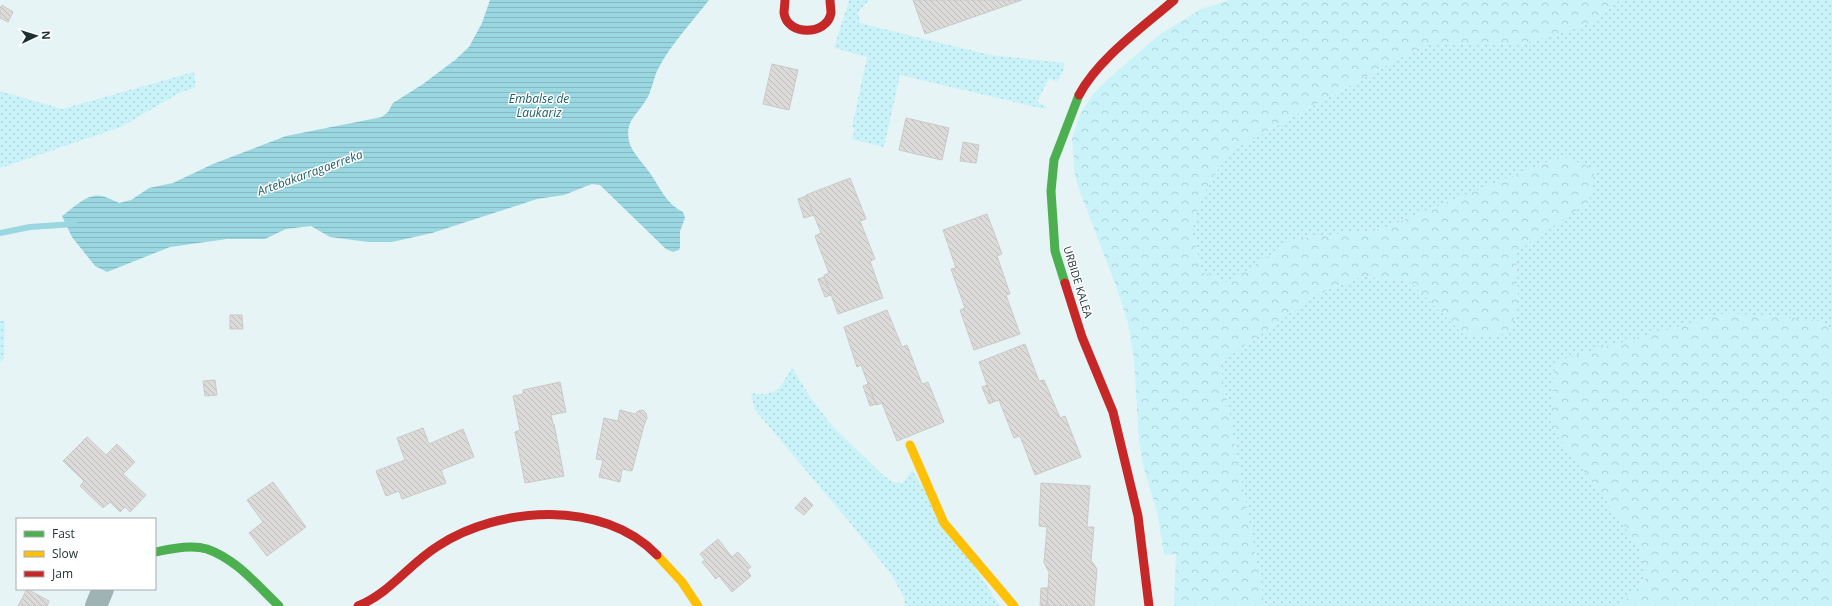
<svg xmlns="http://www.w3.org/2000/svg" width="1832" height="606" font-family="'Open Sans',sans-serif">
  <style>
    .grass { fill: url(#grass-dots) }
    .forest { fill: url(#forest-crowns) }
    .water { fill: url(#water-rules) }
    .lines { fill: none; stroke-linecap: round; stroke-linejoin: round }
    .stream { stroke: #9ad7e0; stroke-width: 6 }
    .building { fill: url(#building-back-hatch); stroke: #cac9c8 }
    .street { stroke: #9fb3b5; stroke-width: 22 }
    .fast { stroke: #4caf50; stroke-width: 9 }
    .slow { stroke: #ffc107; stroke-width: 9 }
    .jam { stroke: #c62828; stroke-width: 9 }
    .labels { text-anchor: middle; stroke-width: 3; stroke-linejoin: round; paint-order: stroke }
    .street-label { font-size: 11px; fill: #1e2f31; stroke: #fff }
    .water-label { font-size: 12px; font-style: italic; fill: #1b5e66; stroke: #fff }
  </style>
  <defs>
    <pattern id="grass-dots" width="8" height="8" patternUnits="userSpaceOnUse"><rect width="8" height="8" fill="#c9f3f9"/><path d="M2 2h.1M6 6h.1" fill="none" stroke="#acd1d6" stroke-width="1.8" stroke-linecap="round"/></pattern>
    <pattern id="forest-crowns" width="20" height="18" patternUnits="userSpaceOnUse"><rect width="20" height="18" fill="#c9f3f9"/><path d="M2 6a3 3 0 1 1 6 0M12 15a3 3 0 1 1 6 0" fill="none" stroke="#acd1d6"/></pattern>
    <pattern id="water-rules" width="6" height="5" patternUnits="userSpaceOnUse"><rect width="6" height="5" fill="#9ad7e0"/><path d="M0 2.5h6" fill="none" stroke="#84b9c1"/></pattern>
    <pattern id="building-back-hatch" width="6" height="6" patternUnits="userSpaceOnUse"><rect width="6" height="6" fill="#dcdbda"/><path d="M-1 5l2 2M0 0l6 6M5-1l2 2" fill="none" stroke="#bcbcbc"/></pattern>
  </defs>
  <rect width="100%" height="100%" fill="#e6f4f6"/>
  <!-- grass -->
  <path class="grass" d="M 849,0 L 869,0 L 858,12 L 860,22 L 863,24 L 990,55 L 1065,63 L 1063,72 L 1057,82 L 1049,78 L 1037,102 L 1047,107 L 1044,109 L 900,75 L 884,147 L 852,139 L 855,128 L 852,127 L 867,57 L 834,48 Z
    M 1620,0 L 1832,0 L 1832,332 L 1819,320 L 1600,492 L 1640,549 L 1645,580 L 1620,606 L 1265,606 L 1220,363 L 1316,295 L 1363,276 L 1410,282 L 1465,336 L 1518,307 L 1516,252 L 1588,202 L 1562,156 L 1379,230 L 1294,239 L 1228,283 L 1202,272 L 1192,231 L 1202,196 L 1229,152 L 1426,44 L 1524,44 L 1593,22 Z
    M 194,72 L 196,87 L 179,93 L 121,127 L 0,168 L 0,91 L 62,109 Z
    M 0,321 L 5,321 L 4,358 L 0,363 Z
    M 792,367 L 810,397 L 833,427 L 884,476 L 893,482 L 903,483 L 912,470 L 1000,606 L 906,606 L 904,603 L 905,599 L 891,574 L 847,519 L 755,410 L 751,393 C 776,398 781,387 792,367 Z"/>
  <!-- forest -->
  <path class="forest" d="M 1230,0 L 1620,0 L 1593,22 L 1524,44 L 1426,44 L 1229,152 L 1202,196 L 1192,231 L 1202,272 L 1228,283 L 1294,239 L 1379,230 L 1562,156 L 1595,169 L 1589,202 L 1516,252 L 1518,307 L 1509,334 L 1465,336 L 1410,282 L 1363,276 L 1316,295 L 1220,363 L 1265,606 L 1174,606 L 1176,554 L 1164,555 L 1158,516 L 1143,465 L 1139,441 L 1134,359 L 1128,323 L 1116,286 L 1080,192 L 1075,175 L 1072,138 L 1081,113 L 1093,94 L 1108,79 L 1159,35 L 1201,9 Z
    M 1726,313 L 1819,320 L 1832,332 L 1832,606 L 1620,606 L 1645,580 L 1640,549 L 1600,492 L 1550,427 L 1555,361 Z"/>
  <!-- water -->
  <path class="water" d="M 490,0 L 709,0 C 692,22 671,44 658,69 C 653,79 652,91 646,100 C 637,115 625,121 629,141 C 631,152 646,166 652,176 C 661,190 668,205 683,212 L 685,218 L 680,231 L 680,247 L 679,250 L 673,252 L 666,249 L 600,185 L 592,184 L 564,195 L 537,199 L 432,233 L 392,242 L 368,242 L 330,237 L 311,226 L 286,229 L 265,239 L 227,239 L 170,247 L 107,272 L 95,266 L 72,237 L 62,216 C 71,210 83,197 94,196 C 102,194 112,200 119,203 L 131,200 L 149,188 L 173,183 L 213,164 L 286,136 L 382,117 L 388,112 L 393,103 L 423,84 L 455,60 L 469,47 L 482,23 Z"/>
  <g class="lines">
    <!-- stream -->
    <path class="stream" d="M 0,233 L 30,227 L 74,224"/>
  </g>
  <!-- building -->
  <path class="building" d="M 913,0 L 1022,0 L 925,34 Z
    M 2,5 L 13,12 L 8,22 L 0,18 L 0,8 Z
    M 772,64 L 798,70 L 789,110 L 763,104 Z
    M 906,118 L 949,128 L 942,160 L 899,150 Z
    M 963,142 L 979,145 L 976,163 L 960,161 Z
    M 850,178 L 866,219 L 860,221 L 875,259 L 870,261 L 883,298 L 838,314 L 824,275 L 829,273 L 815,236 L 821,233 L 806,195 Z
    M 806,196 L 814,215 L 804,218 L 798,199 Z
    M 987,214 L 1002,254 L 997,256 L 1010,294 L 1006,295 L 1020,334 L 974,350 L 960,310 L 965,308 L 951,269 L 956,268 L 943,230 Z
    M 824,277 L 831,295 L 825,297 L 818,279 Z
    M 887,310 L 902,347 L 907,345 L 922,384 L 928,382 L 944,422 L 897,441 L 882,403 L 876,405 L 861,365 L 857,367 L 844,327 Z
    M 230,315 L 242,315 L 243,329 L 230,329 Z
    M 1025,344 L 1039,381 L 1044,380 L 1060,418 L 1065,416 L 1081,457 L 1035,475 L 1020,436 L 1014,438 L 999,400 L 993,402 L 979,362 Z
    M 215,380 L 217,395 L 205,396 L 203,381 Z
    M 560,382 L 566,412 L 551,415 L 553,424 L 554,424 L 564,476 L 525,483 L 515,432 L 520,430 L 513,396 L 523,394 L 523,390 Z
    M 868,384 L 876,404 L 870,406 L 863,386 Z
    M 987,385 L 993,402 L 989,404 L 982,387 Z
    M 620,410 L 635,414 L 638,411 L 643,410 L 646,413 L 647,418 L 644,425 L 632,471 L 622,469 L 620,482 L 599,477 L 603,460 L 596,459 L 604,418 L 618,421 Z
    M 423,428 L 429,444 L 463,429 L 474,457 L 441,470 L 446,483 L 402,499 L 399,491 L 386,496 L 376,471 L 405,460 L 397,438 Z
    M 87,437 L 106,455 L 117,444 L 135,462 L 123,474 L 146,495 L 130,512 L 125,507 L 120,512 L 110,502 L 103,508 L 80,486 L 84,481 L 63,461 Z
    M 273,482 L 306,527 L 267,556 L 249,533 L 263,522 L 247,500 Z
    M 1041,483 L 1090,486 L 1087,527 L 1094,527 L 1091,560 L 1097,569 L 1094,606 L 1047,606 L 1049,572 L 1044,563 L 1047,527 L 1039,526 Z
    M 805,497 L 813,505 L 804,515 L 795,508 Z
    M 718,539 L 732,557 L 738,552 L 751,567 L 747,570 L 751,576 L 732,592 L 719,576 L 716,579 L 702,562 L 705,560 L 700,554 Z
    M 1041,588 L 1048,588 L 1047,606 L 1040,605 Z
    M 27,589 L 49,601 L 47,606 L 18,606 Z"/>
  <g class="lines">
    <!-- street -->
    <path class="street" d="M 96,606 L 103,589"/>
    <!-- fast -->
    <path class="fast" d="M 1065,283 L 1055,251 L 1051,191 L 1054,160 L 1079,95
      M 155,552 C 171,549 191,544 207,549 C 236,559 257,585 279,606"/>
    <!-- slow -->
    <path class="slow" d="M 910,445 L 944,523 L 1014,606
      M 657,555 L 682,582 L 698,606"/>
    <!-- jam -->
    <path class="jam" d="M 785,0 C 785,4 784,9 784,13 C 787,36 827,36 831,13 C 831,9 830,4 830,0
      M 1079,95 C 1099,58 1142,28 1174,0
      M 1065,283 L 1082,337 L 1113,412 L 1138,516 L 1149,606
      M 358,606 C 390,593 409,564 438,546 C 499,506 603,499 657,555"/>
  </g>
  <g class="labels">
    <!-- street labels -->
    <g class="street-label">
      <text transform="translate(1078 282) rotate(73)" y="4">URBIDE KALEA</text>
    </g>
    <!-- water labels -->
    <g class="water-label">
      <text x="539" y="103">Embalse de<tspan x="539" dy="14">Laukariz</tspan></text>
      <text transform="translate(310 173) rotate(-20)" y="4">Artebakarragaerreka</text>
    </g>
  </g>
  <!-- legend -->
  <rect x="16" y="518" width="140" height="72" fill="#ffffff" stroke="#a5acad"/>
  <rect x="24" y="531" width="20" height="6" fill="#4caf50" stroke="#a5acad"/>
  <text x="52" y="538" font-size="12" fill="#1e2f31">Fast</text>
  <rect x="24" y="551" width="20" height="6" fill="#ffc107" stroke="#a5acad"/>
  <text x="52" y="558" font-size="12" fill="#1e2f31">Slow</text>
  <rect x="24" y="571" width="20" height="6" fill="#c62828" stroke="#a5acad"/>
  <text x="52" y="578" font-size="12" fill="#1e2f31">Jam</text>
  <!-- north arrow -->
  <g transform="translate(36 36) rotate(86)" stroke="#ffffff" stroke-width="3" paint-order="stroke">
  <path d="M0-3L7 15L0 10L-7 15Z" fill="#1e2f31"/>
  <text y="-6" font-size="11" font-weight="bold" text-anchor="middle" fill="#1e2f31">N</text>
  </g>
</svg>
